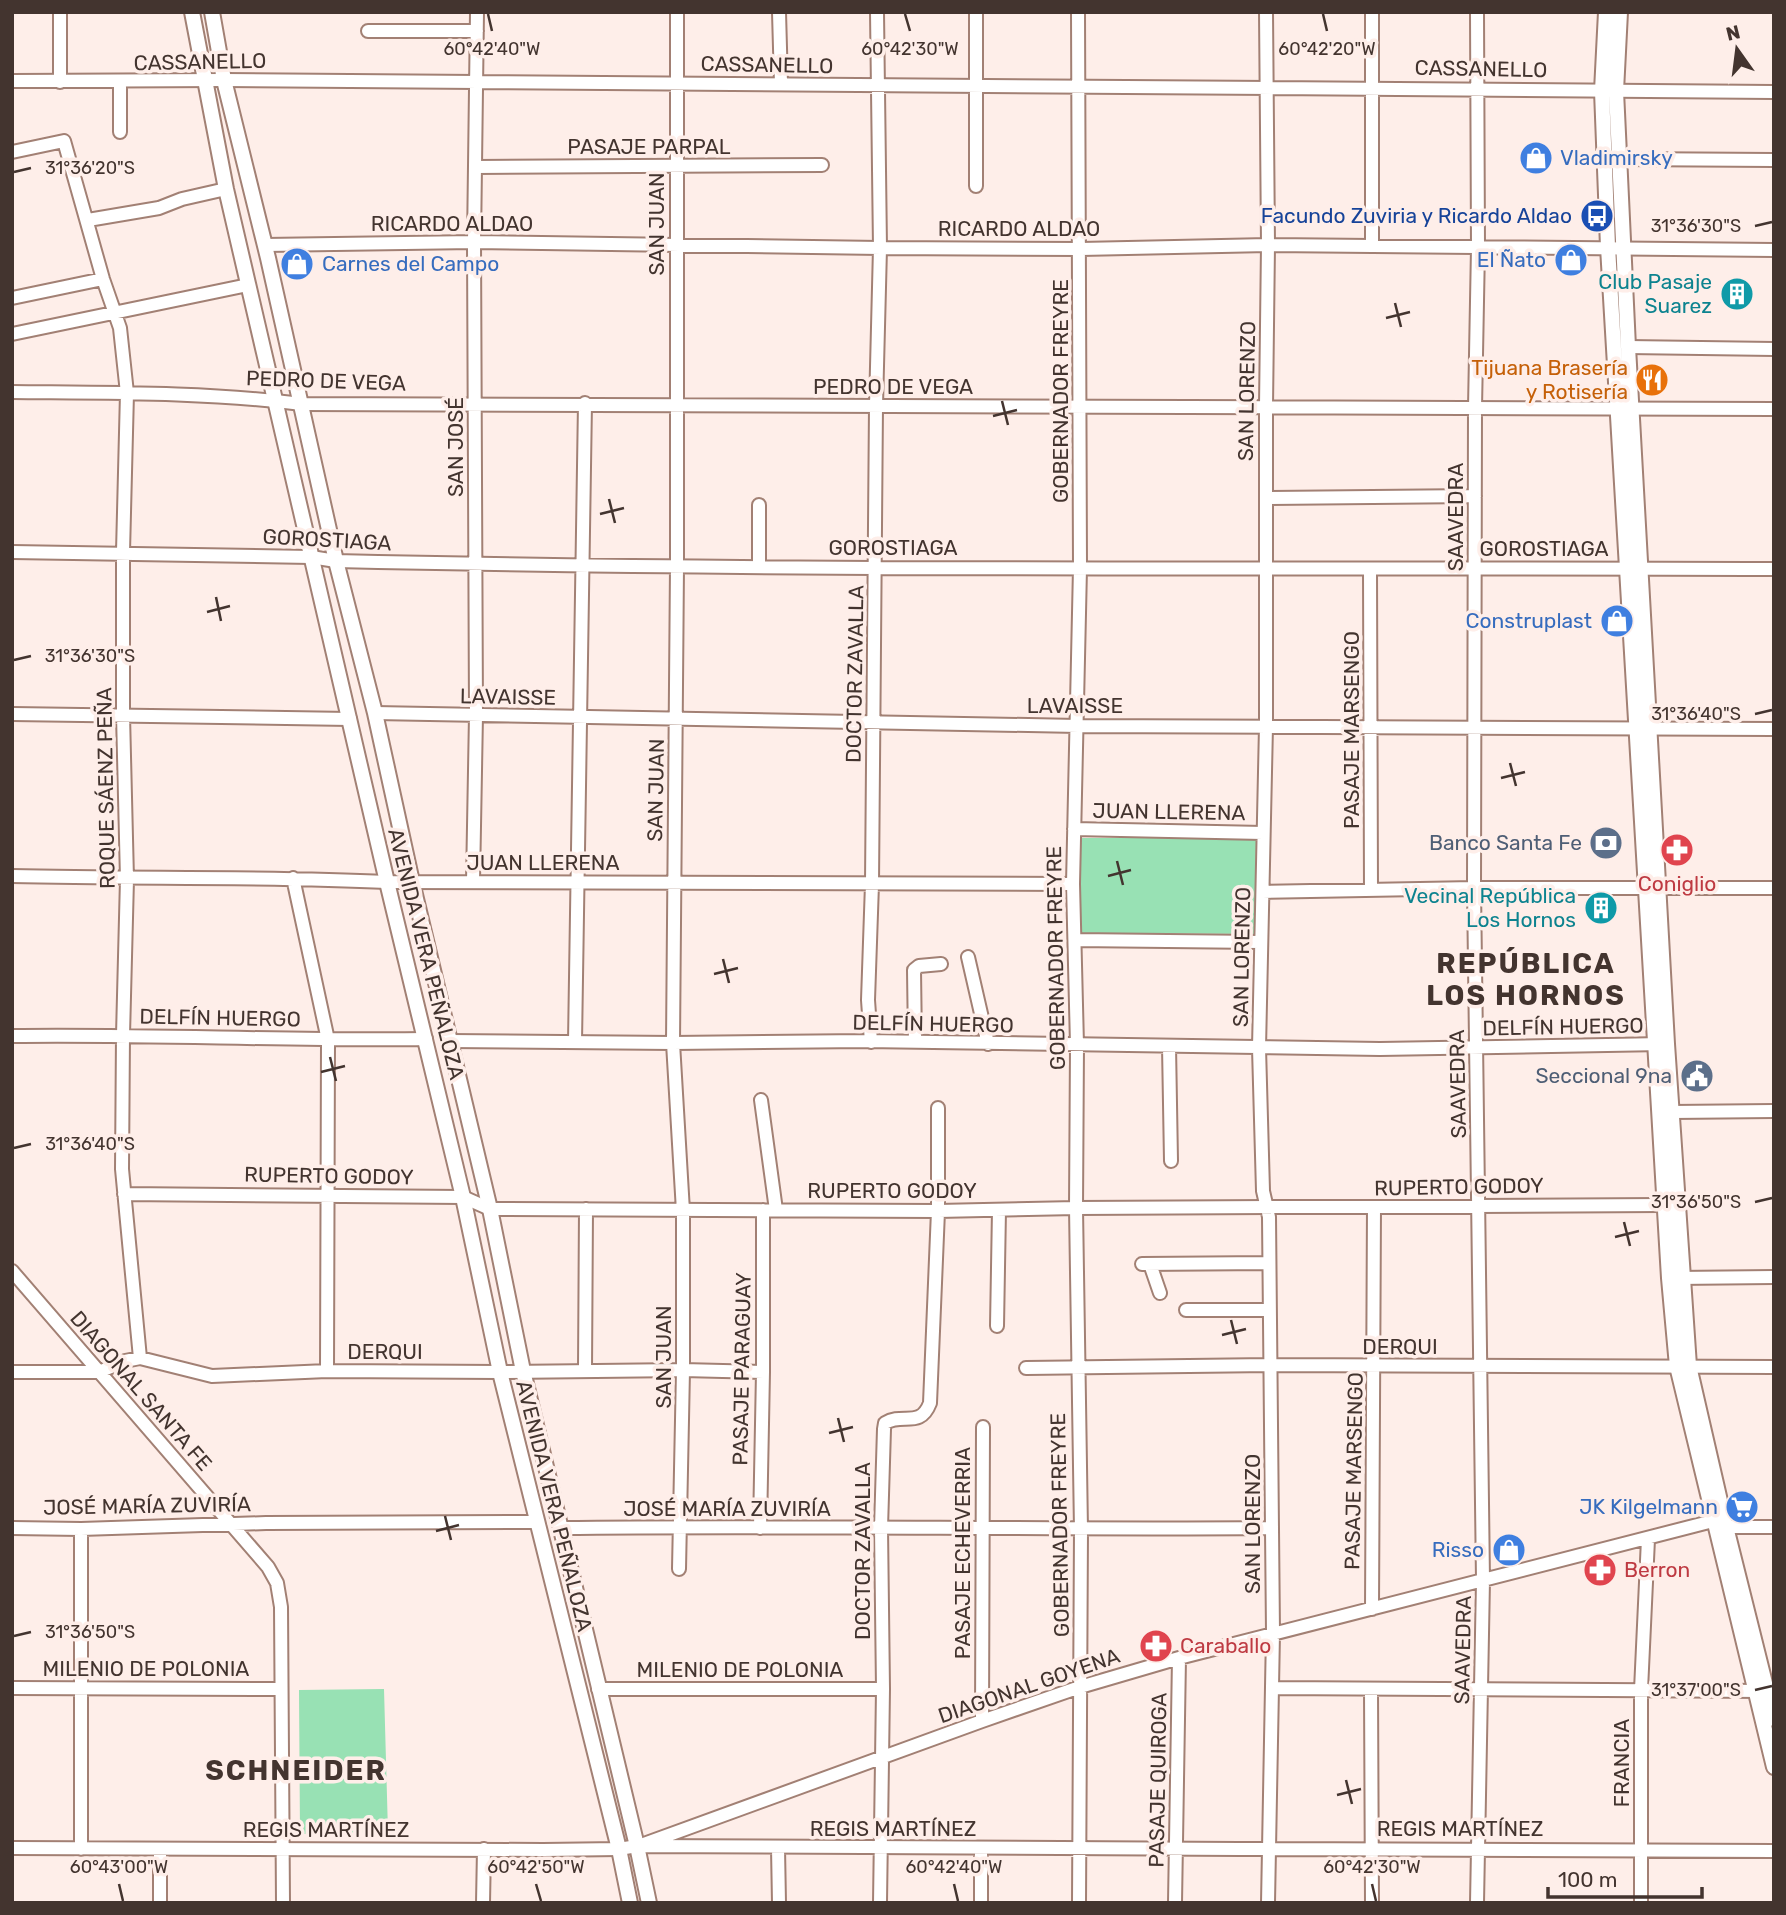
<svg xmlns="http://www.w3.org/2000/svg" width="1786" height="1915" font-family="Rubik,sans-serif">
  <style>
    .green { fill: #98e1b4 }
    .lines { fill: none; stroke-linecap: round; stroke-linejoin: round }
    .minor-casing { stroke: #a28074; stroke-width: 16 }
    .major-casing { stroke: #a28074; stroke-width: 18 }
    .minor { stroke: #fff; stroke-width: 12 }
    .major { stroke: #fff; stroke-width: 14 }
    .ticks { fill: none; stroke: #43342f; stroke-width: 2.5 }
    .labels { text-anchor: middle; stroke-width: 7; stroke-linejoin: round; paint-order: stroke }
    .street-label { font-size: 21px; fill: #43342f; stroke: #feeee9 }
    .shop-label { font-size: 21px; fill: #366cbe; stroke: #feeee9; text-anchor: end }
    .transit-label { font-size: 21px; fill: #164399; stroke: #feeee9; text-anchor: end }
    .culture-label { font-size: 21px; fill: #0d838f; stroke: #feeee9; text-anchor: end }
    .food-label { font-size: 21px; fill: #c56008; stroke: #feeee9; text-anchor: end }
    .service-label { font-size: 21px; fill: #4e5e75; stroke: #feeee9; text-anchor: end }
    .health-label { font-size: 21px; fill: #be3a42; stroke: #feeee9; text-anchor: start }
    .district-label { font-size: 28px; font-weight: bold; letter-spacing: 2px; fill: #43342f; stroke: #feeee9 }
    .ticks-label { font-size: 18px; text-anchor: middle; fill: #43342f; stroke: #feeee9; stroke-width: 7; stroke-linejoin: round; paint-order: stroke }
  </style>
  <rect width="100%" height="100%" fill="#feeee9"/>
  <!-- green -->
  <path class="green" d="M 1078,838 L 1256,838 L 1255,934 L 1077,933 Z
    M 384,1689 L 388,1832 L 300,1834 L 299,1690 Z"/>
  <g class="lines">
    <defs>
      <path id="minor" d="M 60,12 L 60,82
        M 677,12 L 677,566 L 673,1043 L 683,1211 L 683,1370 L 679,1569
        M 779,12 L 781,84
        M 1078,12 L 1080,568 L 1073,884 L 1077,1045 L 1076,1208 L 1081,1530 L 1079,1903
        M 1266,12 L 1268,245 L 1266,406 L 1266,726 L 1259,1048 L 1263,1191 L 1269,1217 L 1273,1633 L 1268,1903
        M 1372,12 L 1372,246
        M 1477,12 L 1478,248 L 1475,408 L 1474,888 L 1483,1580 L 1477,1903
        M 368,31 L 477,31
        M 12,81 L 224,80 L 1774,92
        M 120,132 L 120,82
        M 12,152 L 64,141 L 103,279 L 120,328 L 127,393 L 123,552 L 123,715 L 127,879 L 123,1035 L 122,1169 L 140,1358
        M 1619,159 L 1774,160
        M 476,167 L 822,165
        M 976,186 L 976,12
        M 88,220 L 159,208 L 182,199 L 226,189
        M 265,245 L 474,242 L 880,248 L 1081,249 L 1268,245 L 1774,250
        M 12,298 L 103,279
        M 12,334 L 248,285
        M 1628,347 L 1774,349
        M 12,392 C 109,393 207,392 302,404 L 1774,409
        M 1266,498 L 1475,496
        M 12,552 L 311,557 L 336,561 C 815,572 1295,567 1774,569
        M 759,566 L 759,505
        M 1370,570 L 1371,890
        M 375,713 L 1078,726 L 1774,729
        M 12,714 L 350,719
        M 1074,829 L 1263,833
        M 12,876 C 137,879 262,876 387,882 L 1073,884
        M 293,878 L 328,1040 L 327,1371
        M 473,882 L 476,715 L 474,242 L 477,12
        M 1263,892 L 1474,888 L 1774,888
        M 1075,940 L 1260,942
        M 968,957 L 988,1044
        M 12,1036 C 150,1034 288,1041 426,1039
        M 450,1041 L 673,1043 L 866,1041 L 1380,1049 L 1663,1044
        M 575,1042 L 585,403
        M 871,1042 L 868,1000 L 872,884 L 876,406 L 880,248 L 877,12
        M 915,1042 L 914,970 L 919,966 L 941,964
        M 1169,1046 L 1171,1161
        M 761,1100 L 776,1210
        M 1672,1112 L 1774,1111
        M 124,1194 L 463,1197 L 490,1209 L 938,1211 L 1076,1208 L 1663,1205
        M 1142,1264 L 1269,1263
        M 1150,1264 L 1160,1293
        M 12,1271 L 268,1567 L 277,1583 L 281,1607 L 283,1903
        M 1676,1278 L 1774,1277
        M 1186,1310 L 1270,1310
        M 997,1326 L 999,1210
        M 1026,1368 L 1270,1365 L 1774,1367
        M 585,1370 L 586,1209
        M 12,1372 L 99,1372 L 125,1361 L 140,1358 L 212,1376 L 327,1371 L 500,1372 L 683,1370 L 763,1372
        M 12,1528 L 81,1529 L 266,1523 L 535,1522
        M 560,1528 C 798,1525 1035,1530 1272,1528
        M 760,1528 L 763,1372 L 763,1210
        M 1372,1609 L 1374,1207
        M 12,1688 L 280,1689
        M 1272,1688 L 1765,1691
        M 598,1689 L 883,1689
        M 1371,1690 L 1372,1903
        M 982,1721 L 983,1427
        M 644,1844 L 982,1721 L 1080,1687 L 1179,1658 L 1713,1521 L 1726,1527 L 1774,1527
        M 12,1848 L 543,1850 L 619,1849 L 637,1846 C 1016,1851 1395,1847 1774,1851
        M 778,1848 L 779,1903
        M 81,1849 L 81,1529
        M 160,1849 L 160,1903
        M 483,1903 L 484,1849
        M 880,1903 L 883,1689 L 881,1528 L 884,1429 L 885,1423 C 903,1412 920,1429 930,1403 L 938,1211 L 938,1108
        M 981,1903 L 981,1849
        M 1175,1903 L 1179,1658
        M 1641,1903 L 1641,1690 L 1648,1539"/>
      <path id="major" d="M 192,12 L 226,189 L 387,882 L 463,1197 L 500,1372 L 619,1849 L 630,1903
        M 212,12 L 224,80 L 268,258 L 336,561 L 375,713 L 412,882 L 490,1209 L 523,1371 L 637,1846 L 649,1903
        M 1606,12 L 1602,91 L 1608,247 L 1669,1278 L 1677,1366 L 1774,1767
        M 1620,12 L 1616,91 L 1628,347 L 1667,1044 L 1689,1366 L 1726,1527 L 1774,1719"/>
    </defs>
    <!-- minor casing -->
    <use href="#minor" class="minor-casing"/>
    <!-- major casing -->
    <use href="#major" class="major-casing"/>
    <!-- minor -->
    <use href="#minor" class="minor"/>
    <!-- major -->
    <use href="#major" class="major"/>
  </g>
  <!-- ticks -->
  <path class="ticks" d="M 488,14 L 492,31M 905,14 L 910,31M 1323,14 L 1327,31M 14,172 L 31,168M 1755,226 L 1772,222M 1395,303 L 1401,327M 1386,318 L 1410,312M 1002,401 L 1008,425M 993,416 L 1017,410M 609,499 L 615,523M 600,514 L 624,508M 216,597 L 221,621M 207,612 L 230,606M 14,660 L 31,656M 1755,714 L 1772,710M 1510,763 L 1516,786M 1501,778 L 1525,772M 1117,861 L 1123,885M 1108,876 L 1131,870M 723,959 L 729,983M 714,974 L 738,968M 330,1057 L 336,1081M 321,1072 L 345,1066M 14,1148 L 31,1144M 1755,1202 L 1772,1198M 1624,1222 L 1630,1246M 1615,1237 L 1639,1231M 1231,1320 L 1237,1344M 1222,1335 L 1246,1329M 838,1418 L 844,1442M 829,1433 L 853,1427M 445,1516 L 451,1540M 436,1531 L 459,1525M 14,1636 L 31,1632M 1755,1690 L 1772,1686M 1346,1780 L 1352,1804M 1337,1795 L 1361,1789M 119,1884 L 123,1901M 536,1884 L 541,1901M 954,1884 L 958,1901M 1372,1884 L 1376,1901"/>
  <!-- icons -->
  <defs>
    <symbol id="shop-disc" viewBox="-11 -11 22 22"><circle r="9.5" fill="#3f7fe0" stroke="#feeee9"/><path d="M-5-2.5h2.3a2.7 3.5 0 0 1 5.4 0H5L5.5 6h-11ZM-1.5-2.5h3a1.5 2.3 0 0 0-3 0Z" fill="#fff"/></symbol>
    <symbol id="bus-disc" viewBox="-11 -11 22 22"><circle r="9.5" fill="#1a4fb4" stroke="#feeee9"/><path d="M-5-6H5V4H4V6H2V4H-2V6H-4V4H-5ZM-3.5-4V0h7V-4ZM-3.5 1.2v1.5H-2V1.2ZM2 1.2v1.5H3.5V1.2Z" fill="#fff"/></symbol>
    <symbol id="building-disc" viewBox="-11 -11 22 22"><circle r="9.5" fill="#0f9aa8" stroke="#feeee9"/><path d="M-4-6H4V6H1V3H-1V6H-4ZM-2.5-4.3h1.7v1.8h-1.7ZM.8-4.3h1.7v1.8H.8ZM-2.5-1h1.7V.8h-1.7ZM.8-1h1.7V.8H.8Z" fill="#fff"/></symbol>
    <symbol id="restaurant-disc" viewBox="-11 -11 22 22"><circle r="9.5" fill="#e8710a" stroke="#feeee9"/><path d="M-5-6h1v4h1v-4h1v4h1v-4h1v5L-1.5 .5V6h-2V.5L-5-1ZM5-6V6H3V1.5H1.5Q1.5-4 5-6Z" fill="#fff"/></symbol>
    <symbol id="bank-disc" viewBox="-11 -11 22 22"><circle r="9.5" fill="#5c6f8a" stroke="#feeee9"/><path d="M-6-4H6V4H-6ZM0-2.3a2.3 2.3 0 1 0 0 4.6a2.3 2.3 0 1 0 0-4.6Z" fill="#fff"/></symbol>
    <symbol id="pharmacy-disc" viewBox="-11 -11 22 22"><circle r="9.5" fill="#e0444e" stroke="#feeee9"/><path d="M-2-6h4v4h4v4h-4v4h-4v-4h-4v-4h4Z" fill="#fff"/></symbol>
    <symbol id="civic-disc" viewBox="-11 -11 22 22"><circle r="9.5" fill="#5c6f8a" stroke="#feeee9"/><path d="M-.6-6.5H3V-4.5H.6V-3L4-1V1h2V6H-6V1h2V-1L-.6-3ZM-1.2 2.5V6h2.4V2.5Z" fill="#fff"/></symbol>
    <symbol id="supermarket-disc" viewBox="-11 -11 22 22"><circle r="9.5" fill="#3f7fe0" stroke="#feeee9"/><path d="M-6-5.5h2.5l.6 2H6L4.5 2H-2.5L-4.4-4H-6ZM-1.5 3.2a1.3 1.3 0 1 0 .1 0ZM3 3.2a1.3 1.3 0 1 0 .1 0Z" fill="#fff"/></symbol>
  </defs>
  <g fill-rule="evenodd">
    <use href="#shop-disc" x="1517" y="139" width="38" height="38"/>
    <use href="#bus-disc" x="1578" y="197" width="38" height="38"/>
    <use href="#shop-disc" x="1552" y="241" width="38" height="38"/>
    <use href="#shop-disc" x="278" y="245" width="38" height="38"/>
    <use href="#building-disc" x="1718" y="275" width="38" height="38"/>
    <use href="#restaurant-disc" x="1633" y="361" width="38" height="38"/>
    <use href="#shop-disc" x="1598" y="602" width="38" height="38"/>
    <use href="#bank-disc" x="1587" y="824" width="38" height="38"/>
    <use href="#pharmacy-disc" x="1658" y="831" width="38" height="38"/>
    <use href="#building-disc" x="1582" y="889" width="38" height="38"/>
    <use href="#civic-disc" x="1678" y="1057" width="38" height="38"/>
    <use href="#supermarket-disc" x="1723" y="1488" width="38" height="38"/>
    <use href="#shop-disc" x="1490" y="1531" width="38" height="38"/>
    <use href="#pharmacy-disc" x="1581" y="1551" width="38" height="38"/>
    <use href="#pharmacy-disc" x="1137" y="1627" width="38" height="38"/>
  </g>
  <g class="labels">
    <!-- street labels -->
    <g class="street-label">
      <text transform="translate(200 62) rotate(-1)" y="7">CASSANELLO</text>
      <text transform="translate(767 65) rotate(1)" y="7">CASSANELLO</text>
      <text transform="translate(1481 69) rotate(1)" y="7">CASSANELLO</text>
      <text x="649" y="154">PASAJE PARPAL</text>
      <text x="452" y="231">RICARDO ALDAO</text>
      <text transform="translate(657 224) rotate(-90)" y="7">SAN JUAN</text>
      <text x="1019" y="236">RICARDO ALDAO</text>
      <text transform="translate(326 381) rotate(2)" y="7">PEDRO DE VEGA</text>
      <text x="893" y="394">PEDRO DE VEGA</text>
      <text transform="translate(1061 391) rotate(-90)" y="7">GOBERNADOR FREYRE</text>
      <text transform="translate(1247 391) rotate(-89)" y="7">SAN LORENZO</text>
      <text transform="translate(456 447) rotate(-90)" y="7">SAN JOSÉ</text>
      <text transform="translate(1456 517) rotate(-90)" y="7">SAAVEDRA</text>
      <text transform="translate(327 540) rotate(3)" y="7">GOROSTIAGA</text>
      <text x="893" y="555">GOROSTIAGA</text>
      <text x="1544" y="556">GOROSTIAGA</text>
      <text transform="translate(855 674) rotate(-89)" y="7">DOCTOR ZAVALLA</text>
      <text transform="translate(508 697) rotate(1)" y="7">LAVAISSE</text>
      <text x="1075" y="713">LAVAISSE</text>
      <text transform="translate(1352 730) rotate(-90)" y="7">PASAJE MARSENGO</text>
      <text transform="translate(106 788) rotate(-91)" y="7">ROQUE SÁENZ PEÑA</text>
      <text transform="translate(656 790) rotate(-89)" y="7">SAN JUAN</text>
      <text transform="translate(1169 812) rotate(1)" y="7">JUAN LLERENA</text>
      <text x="543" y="870">JUAN LLERENA</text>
      <text transform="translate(426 954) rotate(76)" y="7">AVENIDA VERA PEÑALOZA</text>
      <text transform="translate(1242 957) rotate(-89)" y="7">SAN LORENZO</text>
      <text transform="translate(1056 958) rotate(-91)" y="7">GOBERNADOR FREYRE</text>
      <text transform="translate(220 1018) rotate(1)" y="7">DELFÍN HUERGO</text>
      <text transform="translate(933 1024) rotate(1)" y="7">DELFÍN HUERGO</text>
      <text transform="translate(1563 1027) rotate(-1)" y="7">DELFÍN HUERGO</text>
      <text transform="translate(1458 1084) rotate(-91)" y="7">SAAVEDRA</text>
      <text transform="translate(329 1176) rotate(1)" y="7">RUPERTO GODOY</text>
      <text transform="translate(1459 1187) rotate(-1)" y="7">RUPERTO GODOY</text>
      <text x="892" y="1198">RUPERTO GODOY</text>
      <text x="1400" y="1354">DERQUI</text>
      <text x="385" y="1359">DERQUI</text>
      <text transform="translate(664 1357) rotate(-90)" y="7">SAN JUAN</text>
      <text transform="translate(742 1369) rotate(-89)" y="7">PASAJE PARAGUAY</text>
      <text transform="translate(141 1391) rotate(49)" y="7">DIAGONAL SANTA FE</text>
      <text transform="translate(1354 1471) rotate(-89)" y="7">PASAJE MARSENGO</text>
      <text transform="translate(147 1506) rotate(-1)" y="7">JOSÉ MARÍA ZUVIRÍA</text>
      <text transform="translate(554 1506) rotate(76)" y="7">AVENIDA VERA PEÑALOZA</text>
      <text x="727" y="1516">JOSÉ MARÍA ZUVIRÍA</text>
      <text transform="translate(1253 1524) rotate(-90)" y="7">SAN LORENZO</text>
      <text transform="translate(1060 1525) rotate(-91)" y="7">GOBERNADOR FREYRE</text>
      <text transform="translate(863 1551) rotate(-90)" y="7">DOCTOR ZAVALLA</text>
      <text transform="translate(963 1553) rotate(-90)" y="7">PASAJE ECHEVERRIA</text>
      <text transform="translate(1463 1650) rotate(-89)" y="7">SAAVEDRA</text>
      <text x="146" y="1676">MILENIO DE POLONIA</text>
      <text x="740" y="1677">MILENIO DE POLONIA</text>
      <text transform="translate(1029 1686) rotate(-19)" y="7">DIAGONAL GOYENA</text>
      <text transform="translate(1622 1763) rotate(-90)" y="7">FRANCIA</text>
      <text transform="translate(1158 1780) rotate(-89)" y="7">PASAJE QUIROGA</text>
      <text x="893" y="1836">REGIS MARTÍNEZ</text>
      <text x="1460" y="1836">REGIS MARTÍNEZ</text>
      <text x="326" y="1837">REGIS MARTÍNEZ</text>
    </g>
    <!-- shop labels -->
    <g class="shop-label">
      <text x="1560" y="165" text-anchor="start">Vladimirsky</text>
      <text x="1546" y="267">El Ñato</text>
      <text x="322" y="271" text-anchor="start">Carnes del Campo</text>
      <text x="1592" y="628">Construplast</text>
      <text x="1718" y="1514">JK Kilgelmann</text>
      <text x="1484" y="1557">Risso</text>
    </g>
    <!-- transit labels -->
    <g class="transit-label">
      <text x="1572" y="223">Facundo Zuviria y Ricardo Aldao</text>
    </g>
    <!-- culture labels -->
    <g class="culture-label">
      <text x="1712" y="289">Club Pasaje<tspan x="1712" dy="24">Suarez</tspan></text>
      <text x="1576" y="903">Vecinal República<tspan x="1576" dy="24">Los Hornos</tspan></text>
    </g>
    <!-- food labels -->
    <g class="food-label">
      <text x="1628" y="375">Tijuana Brasería<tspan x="1628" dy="24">y Rotisería</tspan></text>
    </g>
    <!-- service labels -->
    <g class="service-label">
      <text x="1582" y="850">Banco Santa Fe</text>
      <text x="1672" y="1083">Seccional 9na</text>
    </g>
    <!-- health labels -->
    <g class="health-label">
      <text x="1677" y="891" text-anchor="middle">Coniglio</text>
      <text x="1624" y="1577">Berron</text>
      <text x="1180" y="1653">Caraballo</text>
    </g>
    <!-- district labels -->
    <g class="district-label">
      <text x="1526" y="973">REPÚBLICA<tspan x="1526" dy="32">LOS HORNOS</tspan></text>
      <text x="296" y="1780">SCHNEIDER</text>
    </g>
  </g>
  <g class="ticks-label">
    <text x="492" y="55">60°42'40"W</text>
    <text x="910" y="55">60°42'30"W</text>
    <text x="1327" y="55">60°42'20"W</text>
    <text x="90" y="174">31°36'20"S</text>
    <text x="1696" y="232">31°36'30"S</text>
    <text x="90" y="662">31°36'30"S</text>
    <text x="1696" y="720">31°36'40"S</text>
    <text x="90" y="1150">31°36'40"S</text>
    <text x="1696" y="1208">31°36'50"S</text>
    <text x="90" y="1638">31°36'50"S</text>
    <text x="1696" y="1696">31°37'00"S</text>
    <text x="119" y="1873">60°43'00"W</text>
    <text x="536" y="1873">60°42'50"W</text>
    <text x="954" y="1873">60°42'40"W</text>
    <text x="1372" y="1873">60°42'30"W</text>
  </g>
  <!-- border -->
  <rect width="1786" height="1915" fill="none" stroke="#43342f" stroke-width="28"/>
  <!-- north arrow -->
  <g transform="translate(1737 49) rotate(346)" stroke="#feeee9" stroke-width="5" paint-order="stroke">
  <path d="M0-5L12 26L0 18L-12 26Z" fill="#43342f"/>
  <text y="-10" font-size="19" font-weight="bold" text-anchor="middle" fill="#43342f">N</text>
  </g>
  <!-- scale -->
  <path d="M1548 1887v10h154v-10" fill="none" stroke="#43342f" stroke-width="3.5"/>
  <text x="1558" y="1887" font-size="21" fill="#43342f" stroke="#feeee9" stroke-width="5" paint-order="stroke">100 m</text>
</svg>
